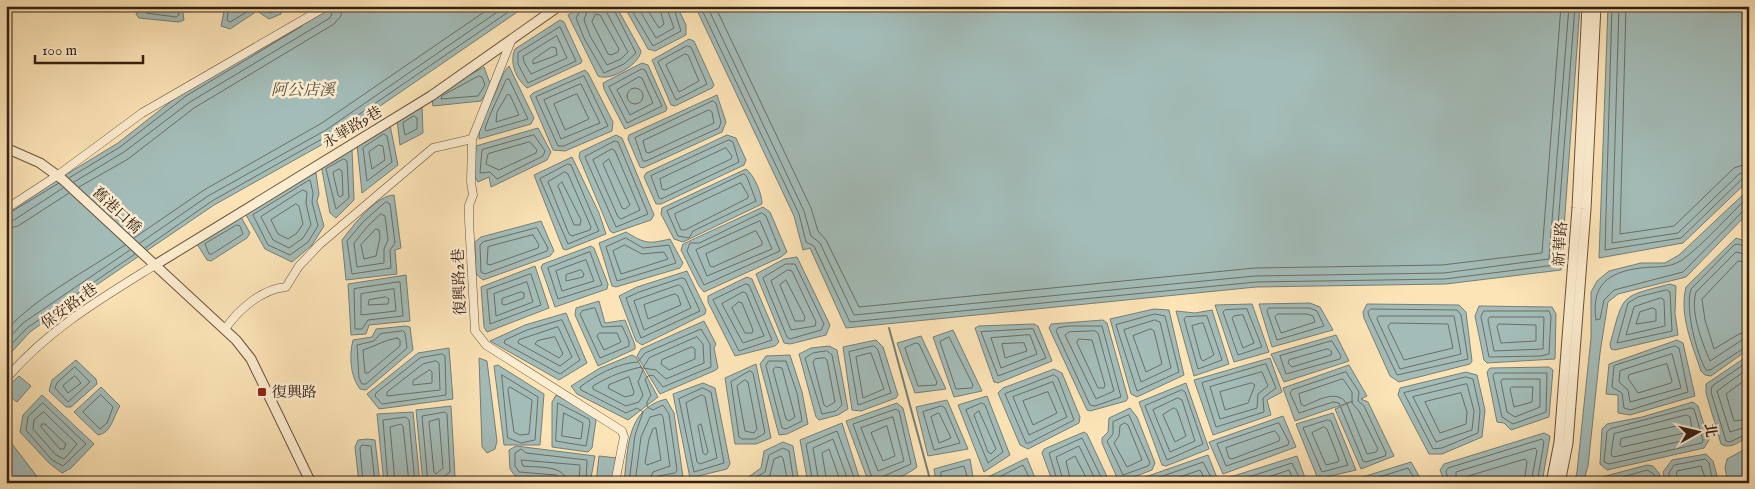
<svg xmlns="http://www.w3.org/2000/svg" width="1755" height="489" font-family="'IM FELL English','Noto Serif TC',serif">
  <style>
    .water { fill: #a3bcb8; stroke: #777e76 }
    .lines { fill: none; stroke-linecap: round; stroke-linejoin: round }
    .shore { stroke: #6c6e65; stroke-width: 1 }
    .stream { stroke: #777e76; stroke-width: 2 }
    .minor-casing { stroke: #68513b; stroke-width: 9 }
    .tertiary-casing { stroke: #68513b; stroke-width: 11 }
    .minor { stroke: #fdedd0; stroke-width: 8 }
    .tertiary { stroke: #fdedd0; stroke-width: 9 }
    .poi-dot { fill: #8f2418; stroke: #fdedd0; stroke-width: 2 }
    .labels { text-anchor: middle; stroke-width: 5; stroke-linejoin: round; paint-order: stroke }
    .street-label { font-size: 15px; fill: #362012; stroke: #fdedd0 }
    .poi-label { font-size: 15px; fill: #362012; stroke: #fdedd0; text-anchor: start }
    .water-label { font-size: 16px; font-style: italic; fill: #574f44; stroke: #fdedd0 }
  </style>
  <rect width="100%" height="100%" fill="#fce4b6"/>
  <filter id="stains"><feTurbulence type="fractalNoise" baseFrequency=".004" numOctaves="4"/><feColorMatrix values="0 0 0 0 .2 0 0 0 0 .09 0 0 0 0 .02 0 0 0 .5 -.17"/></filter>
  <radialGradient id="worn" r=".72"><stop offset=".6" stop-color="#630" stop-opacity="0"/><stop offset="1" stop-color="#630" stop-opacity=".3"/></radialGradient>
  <!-- water -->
  <path class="water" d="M 141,6 L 182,6 L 184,20 L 179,22 L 139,18 L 136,14 Z
    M 225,6 L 283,6 L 281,14 L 269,19 L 257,11 L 230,29 L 221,26 Z
    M 328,6 L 526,6 L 332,139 L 214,205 L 73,301 L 30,332 L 6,358 L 6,211 L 118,143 L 183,92 Z
    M 581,6 L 616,6 L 641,51 C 640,64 610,82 598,76 L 568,15 Z
    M 624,6 L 677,6 L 686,25 L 686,35 L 655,51 L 648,49 Z
    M 695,6 L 1580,6 L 1561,270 L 1446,284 L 1256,287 L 846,328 L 810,248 L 803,250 L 794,216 Z
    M 1608,6 L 1749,6 L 1749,180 L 1683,243 L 1599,258 Z
    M 560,20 L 564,22 L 582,61 L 581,63 L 527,88 C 516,79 509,62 515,49 Z
    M 689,39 L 694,41 L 714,85 L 712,88 L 675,106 L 671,105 L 652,60 Z
    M 642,63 L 648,65 L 667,108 L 666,111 L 625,129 L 604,89 L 603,83 Z
    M 509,66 L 534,118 L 531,124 L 479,139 C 479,121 488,110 495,94 C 500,84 501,74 509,66 Z
    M 484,67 L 491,86 L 481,101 L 433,106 L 431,96 Z
    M 585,70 L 588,73 L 613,122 L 612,131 L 565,151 L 553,150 L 530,96 L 533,93 Z
    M 717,95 L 726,122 L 722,132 L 643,168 L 640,167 L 628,139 L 629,135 Z
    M 422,105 L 423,133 L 400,145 L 397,120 Z
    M 390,125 L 398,165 L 362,193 L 357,145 Z
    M 538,128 L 551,152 L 547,160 L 491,187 L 489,177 L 478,182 L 474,175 L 476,146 Z
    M 616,135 L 622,138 L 654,215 L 651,220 L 613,233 L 610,231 L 579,157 L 580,152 Z
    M 727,135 L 736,138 L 746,160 L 744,165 L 661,204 L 656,204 L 644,177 L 646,173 Z
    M 352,149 L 354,200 L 336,218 L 330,213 L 321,165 Z
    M 572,157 L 599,213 L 606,234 L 566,250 L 563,249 L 534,175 Z
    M 746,169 C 754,175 762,193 762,204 L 683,242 L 674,239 L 661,214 L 662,208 Z
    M 316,173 L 319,194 L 317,201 L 324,226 L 312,245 L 292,262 L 265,249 L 245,213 L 304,177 Z
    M 1749,189 L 1749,212 L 1686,277 L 1618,294 L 1608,302 L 1600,353 L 1588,466 L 1583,483 L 1574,483 L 1577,472 L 1591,338 L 1591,292 L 1597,281 L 1609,271 L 1641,263 L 1665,263 L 1679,255 Z
    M 394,195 L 401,248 L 395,250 L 397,274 L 346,280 L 342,240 C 353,226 375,196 394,195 Z
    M 763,207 L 770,212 L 787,252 L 781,257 L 704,292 L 699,286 L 681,250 L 683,244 Z
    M 241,217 L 250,233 L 247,238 L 211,261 L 207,260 L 197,244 Z
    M 541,221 L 554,251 L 550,256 L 483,280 L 476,274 L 475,242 L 481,237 Z
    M 626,232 C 646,244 648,244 670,239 L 683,263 L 680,268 L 616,287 L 612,286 L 599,243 Z
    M 1736,238 L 1742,240 L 1749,246 L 1749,349 L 1711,376 L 1705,375 L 1701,371 C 1692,344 1679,315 1686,287 Z
    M 591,246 L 594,248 L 608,284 L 607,289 L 555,307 L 541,267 L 543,264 Z
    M 797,257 L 830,325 L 826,335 L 790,344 L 784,343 L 756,274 L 784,259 Z
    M 535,266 L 549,308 L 487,332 L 484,327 L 481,287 Z
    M 687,271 L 706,310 L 705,314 L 642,345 L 636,341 L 619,296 L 637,287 Z
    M 406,275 L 410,321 L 369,325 L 366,334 L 351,335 L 348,284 Z
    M 747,277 L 752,279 L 779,342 L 775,346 L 735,356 L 708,302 L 708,296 Z
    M 1670,284 L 1676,286 L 1675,313 L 1678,335 L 1615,350 L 1611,349 L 1610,344 C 1624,294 1619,297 1670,284 Z
    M 599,301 L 605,323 L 625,320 L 635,345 L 635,349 L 598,366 L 575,315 L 576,308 Z
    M 1310,303 L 1320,307 L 1333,330 L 1272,347 L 1259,304 Z
    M 1252,304 L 1269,352 L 1234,362 L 1215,305 Z
    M 1367,304 L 1459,305 L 1466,312 L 1472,361 L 1470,364 L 1399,382 L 1390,376 L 1364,318 L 1363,312 Z
    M 1479,306 L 1552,307 L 1556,314 L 1555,359 L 1487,363 L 1484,360 L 1475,316 Z
    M 1154,309 L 1169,310 L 1184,375 L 1137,397 L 1131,394 L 1110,319 Z
    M 1212,310 L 1229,364 L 1194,376 L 1176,311 L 1195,313 Z
    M 566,313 L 587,363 L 559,380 L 490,341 L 525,325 Z
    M 1103,320 L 1107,323 L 1128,398 L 1126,401 L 1090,411 L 1087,410 L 1049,328 L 1051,324 Z
    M 704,321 L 716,344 L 714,348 L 718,368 L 716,370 L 660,394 L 637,356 L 641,349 Z
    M 1034,324 L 1038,326 L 1052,361 L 998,383 L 994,382 L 975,328 L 979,326 Z
    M 406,326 L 410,327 L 413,350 L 366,390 L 360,389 C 350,376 349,355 353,340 L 372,337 L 376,329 Z
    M 953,330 L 982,391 L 954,397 L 933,337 Z
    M 1336,335 L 1349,361 L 1284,382 L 1271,354 Z
    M 921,336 L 946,389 L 915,393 L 897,343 Z
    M 876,340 L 883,347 L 898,395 L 896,398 L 861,411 L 852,410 L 843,347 Z
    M 1677,340 L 1683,343 L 1695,396 L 1630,415 L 1618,413 L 1618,395 L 1606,394 L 1609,364 Z
    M 829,346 L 837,350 L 848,409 L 838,415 L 819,420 L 816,417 L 799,354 L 811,348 Z
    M 449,348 L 453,399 L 379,409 L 367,394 L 418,353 Z
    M 632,355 L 636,357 L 658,397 L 628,420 L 577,394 L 571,386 L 600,368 Z
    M 790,355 L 802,392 L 808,424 L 787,434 L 779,435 L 760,364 L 766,356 Z
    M 1749,355 L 1749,436 C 1740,441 1731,450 1721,444 L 1706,393 L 1706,384 Z
    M 479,358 L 487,361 L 497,441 L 495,449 L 487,453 L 482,447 Z
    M 1270,358 L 1282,392 L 1267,400 L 1271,415 L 1213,435 L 1194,380 Z
    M 76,360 L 96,379 L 97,384 L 71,407 L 66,407 L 49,391 L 52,380 Z
    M 756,364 L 771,438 L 756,444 L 735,444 L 725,378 Z
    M 498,365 L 544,394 L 540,445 L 504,445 L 494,366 Z
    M 1349,365 L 1367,396 L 1361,399 L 1368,402 L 1394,456 L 1361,469 L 1335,409 L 1353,401 L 1295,421 L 1283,388 Z
    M 1549,367 L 1553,370 L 1549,417 L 1511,430 L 1504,423 L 1497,422 L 1487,372 L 1490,368 Z
    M 1054,369 L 1062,373 L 1080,417 L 1079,423 L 1028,449 L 1020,445 L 998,393 L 1003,388 Z
    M 1466,372 L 1477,375 L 1485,410 L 1482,437 L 1442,454 L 1429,454 L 1398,395 L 1400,388 Z
    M 19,376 L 31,386 L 17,402 L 7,394 L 7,387 Z
    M 703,383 L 715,388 L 730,464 L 727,469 L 690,478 L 673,394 Z
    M 1186,383 L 1209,449 L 1166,466 L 1162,465 L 1139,402 Z
    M 101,387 L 120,406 C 113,416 112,433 98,435 L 74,412 Z
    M 42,395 L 94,444 L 71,468 L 62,473 L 49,463 L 20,432 L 23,415 Z
    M 556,395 L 592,415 L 596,420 L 592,448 L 588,452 L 552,447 L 552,402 Z
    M 987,396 L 1010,455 L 984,472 L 958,405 Z
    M 666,399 L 674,413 L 683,477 L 643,483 L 624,483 C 628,449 626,409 666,399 Z
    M 947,400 L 968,449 L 928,456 L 916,407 Z
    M 1693,402 L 1698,406 L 1709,440 L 1704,448 L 1607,470 L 1600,464 L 1602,429 L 1607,424 L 1642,417 Z
    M 897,403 L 903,408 L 917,467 C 905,477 885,483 869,483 L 846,421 Z
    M 451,406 L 455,477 L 441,483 L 423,483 L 416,410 Z
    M 1130,408 L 1137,417 L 1155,463 L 1152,470 L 1121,482 L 1118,480 L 1102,443 L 1102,438 L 1108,432 L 1109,418 Z
    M 413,412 L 420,483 L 384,483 L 377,414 Z
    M 1333,413 L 1356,470 L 1318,479 L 1296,424 Z
    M 1283,416 L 1296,447 L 1223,474 L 1209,442 Z
    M 842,423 L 861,483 L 808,483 L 800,440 Z
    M 1084,432 L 1087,434 L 1110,483 L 1053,483 L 1042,453 L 1044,449 Z
    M 1544,433 L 1550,436 L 1542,483 L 1445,483 L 1440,470 L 1444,464 Z
    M 6,436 L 42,483 L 6,483 Z
    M 367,439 L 375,440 L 380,483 L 359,483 L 355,447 L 358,440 Z
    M 783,442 L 793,446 L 799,483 L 740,483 L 761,468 L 764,451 Z
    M 516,446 L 595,456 L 590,483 L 516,477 L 510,469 L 509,450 Z
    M 1749,447 L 1749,483 L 1728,483 L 1725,468 L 1727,459 Z
    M 1706,454 L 1713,461 L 1719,483 L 1665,483 L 1663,472 L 1672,460 Z
    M 1208,455 L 1219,483 L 1128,483 Z
    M 599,456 L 617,458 L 613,483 L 596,483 Z
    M 1297,456 L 1307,483 L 1225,483 L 1224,479 Z
    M 1027,458 L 1037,483 L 989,483 L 988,477 Z
    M 970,459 L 974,483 L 936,483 L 934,469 Z
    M 1411,462 L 1423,483 L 1343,483 Z
    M 1647,465 L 1653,466 L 1659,473 L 1661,483 L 1595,483 L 1602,477 Z"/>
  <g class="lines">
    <!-- shore -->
    <path class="shore" d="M 145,6 L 146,13 L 176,17 L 179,15 L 178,6
      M 229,6 L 227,20 L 230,22 L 255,7 L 270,13 L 276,11 L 278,6
      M 583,6 L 576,18 L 584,38 L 604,73 L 624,64 L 636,53 L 612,6
      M 589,6 L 584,20 L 590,36 L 607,65 L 621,59 L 628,52 L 607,13 L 606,6
      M 629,6 L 653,46 L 681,31 L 673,6
      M 637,6 L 656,38 L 674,28 L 666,6
      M 645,6 L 659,28 L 664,24 L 659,6
      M 700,6 L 799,214 L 806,242 L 814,246 L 850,322 L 1256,282 L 1445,279 L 1555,265 L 1575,6
      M 707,6 L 804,211 L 811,236 L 820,243 L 854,315 L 1255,276 L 1444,273 L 1549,259 L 1569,6
      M 715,6 L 811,208 L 818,231 L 826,240 L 859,307 L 1255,268 L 1442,265 L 1542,253 L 1561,6
      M 1612,6 L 1605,250 L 1681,238 L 1743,178 L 1749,177
      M 1619,6 L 1612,243 L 1678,233 L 1739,174 L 1749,171
      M 1626,6 L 1620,234 L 1674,226 L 1734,168 L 1749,163
      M 596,14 L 600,15 L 619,49 L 618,52 L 611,55 L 608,54 L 592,22 Z
      M 560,27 L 576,61 L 528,83 L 518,64 L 518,53 Z
      M 557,36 L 567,58 L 531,74 L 524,62 L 523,57 Z
      M 687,46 L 691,47 L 707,84 L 676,100 L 658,62 Z
      M 552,47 L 556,48 L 557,55 L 533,64 L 533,60 Z
      M 685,54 L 688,55 L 699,81 L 679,92 L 666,65 Z
      M 642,69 L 645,70 L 662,106 L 627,123 L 609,87 Z
      M 479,76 L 482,77 L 485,85 L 478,96 L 441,99 L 442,96 Z
      M 584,76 L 608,126 L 564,146 L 558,146 L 536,97 Z
      M 639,77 L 642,78 L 653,103 L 630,115 L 617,90 Z
      M 509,79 L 528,119 L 486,131 L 485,128 C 491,111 499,96 506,80 Z
      M 581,84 L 600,123 L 561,139 L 544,100 Z
      M627 96a8 8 0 1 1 16 0a8 8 0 1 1-16 0Z
      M 577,94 L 589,119 L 565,130 L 554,104 Z
      M 510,95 L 519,115 L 496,122 L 497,112 L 507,95 Z
      M 713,101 L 716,103 L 721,122 L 719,128 L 646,161 L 643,161 L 635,138 Z
      M 709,110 L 712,112 L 714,123 L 649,153 L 646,152 L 643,141 Z
      M 414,116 L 417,118 L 417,129 L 405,135 L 403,123 Z
      M 384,134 L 387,136 L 392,162 L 367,181 L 363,148 Z
      M 534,135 L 545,151 L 543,156 L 497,179 L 490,172 L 480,173 L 482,150 Z
      M 729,140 L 733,142 L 739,162 L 661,199 L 659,198 L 651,176 Z
      M 615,141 L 618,142 L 648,214 L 616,227 L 585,157 Z
      M 530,142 L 537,150 L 536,153 L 499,170 L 486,164 L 488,154 Z
      M 379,145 L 383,146 L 385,160 L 372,169 L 369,152 Z
      M 726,148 L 732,156 L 731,159 L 665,190 L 662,189 L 660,179 Z
      M 612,149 L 615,151 L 640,210 L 621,219 L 618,217 L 593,160 Z
      M 344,159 L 347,161 L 349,198 L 336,209 L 326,169 Z
      M 609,159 L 630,205 L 625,209 L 622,208 L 603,164 Z
      M 568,164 L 571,165 L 599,231 L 568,244 L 540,179 Z
      M 339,169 L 342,171 L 343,195 L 340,197 L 338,195 L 333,173 Z
      M 565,172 L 568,174 L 591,227 L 590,230 L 572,236 L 569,234 L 548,182 Z
      M 744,174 L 747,177 L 756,201 L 693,231 L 689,238 L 678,236 L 667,211 Z
      M 69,178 L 120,147 L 186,96 L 302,26
      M 310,180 L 313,193 L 312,202 L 318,226 L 308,242 L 290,255 L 268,245 L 253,215 Z
      M 74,182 L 124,152 L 190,102 L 330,18 L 335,6
      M 562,182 L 581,220 L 580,225 L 574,225 L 558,186 Z
      M 741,183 L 748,195 L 748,198 L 685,230 L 681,230 L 675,216 L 675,214 Z
      M 79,187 L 128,159 L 194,108 L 334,24 L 341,16 L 342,6
      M 303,190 L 307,192 L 306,203 L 311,225 L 303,238 L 289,248 L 273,240 L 261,217 Z
      M 1749,196 C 1729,215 1703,245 1682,260 C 1668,269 1656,266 1641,268 C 1608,272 1591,285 1596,320 L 1600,319 L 1604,300 L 1614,290 L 1683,272 L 1743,211 L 1749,209
      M 386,202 L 390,204 L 395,243 L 390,250 L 391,268 L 352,274 L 347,241 L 363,222 Z
      M 296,204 L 299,206 L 303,224 L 297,233 L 288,239 L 278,234 L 271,220 Z
      M 762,213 L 766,216 L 780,251 L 704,285 L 687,251 L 690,243 L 699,243 Z
      M 381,214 L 385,216 L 388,240 L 384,249 L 384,263 L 357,267 L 354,243 L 367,227 Z
      M 6,215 L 59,183
      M 6,221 L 14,220 L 63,188
      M 760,221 L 772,249 L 707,276 L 696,250 Z
      M 237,225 L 240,226 L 243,234 L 212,254 L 209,254 L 205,244 Z
      M 537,228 L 548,248 L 547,251 L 485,274 L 481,272 L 480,245 L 483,242 Z
      M 6,229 L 18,226 L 69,193
      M 376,229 L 379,230 L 380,238 L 376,256 L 364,259 L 361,245 Z
      M 756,231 L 762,242 L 762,245 L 713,267 L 710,266 L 706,254 Z
      M 533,235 L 539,245 L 538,248 L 490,265 L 487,264 L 488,247 Z
      M 134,238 L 204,190 L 322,123 L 493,6
      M 626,238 L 643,248 L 669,245 L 676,263 L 617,281 L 606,247 Z
      M 140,243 L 208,196 L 326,130 L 506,6
      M 625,245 L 642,254 L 664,252 L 668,259 L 621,274 L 613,251 Z
      M 145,248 L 212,201 L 329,135 L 517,6
      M 1749,248 L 1738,244 L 1734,245 L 1691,289 C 1685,308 1696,353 1706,370 L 1710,370 L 1749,345
      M 590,252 L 602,285 L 558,299 L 548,268 Z
      M 1749,255 L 1736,252 L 1696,292 C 1690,312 1702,342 1710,361 L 1742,340 L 1749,339
      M 586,260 L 594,281 L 562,291 L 556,271 Z
      M 1749,262 L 1738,261 L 1702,299 L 1705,320 L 1714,349 L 1739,334 L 1749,332
      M 786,264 L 795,264 L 824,324 L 821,330 L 790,339 L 787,337 L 763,278 Z
      M 581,270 L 584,274 L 583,277 L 566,281 L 566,275 Z
      M 788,270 L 792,271 L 816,322 L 815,326 L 791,330 L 771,281 Z
      M 531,274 L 541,305 L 490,324 L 487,290 Z
      M 682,278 L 685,279 L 700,311 L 641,338 L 626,298 L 639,292 Z
      M 786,280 L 805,317 L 804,321 L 795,321 L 780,285 Z
      M 400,282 L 403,316 L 368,320 L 362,329 L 355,329 L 354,289 Z
      M 527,282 L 533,302 L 496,316 L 494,294 Z
      M 746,284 L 749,285 L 772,340 L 739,351 L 713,300 Z
      M 679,285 L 682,287 L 691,308 L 644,330 L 634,301 Z
      M 394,289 L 396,311 L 361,315 L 361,294 Z
      M 1667,290 L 1670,292 L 1672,331 L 1617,343 L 1628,303 L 1638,297 Z
      M 521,292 L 524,293 L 524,298 L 505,305 L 502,304 L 502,299 Z
      M 743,292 L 746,293 L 764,336 L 743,343 L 722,304 Z
      M 675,294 L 678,296 L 681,305 L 648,319 L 644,305 Z
      M 386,297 L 389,299 L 388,304 L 368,305 L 369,300 Z
      M 1661,298 L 1664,300 L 1665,326 L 1626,335 L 1634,307 Z
      M 739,302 L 742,303 L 753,330 L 752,333 L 745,333 L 732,308 Z
      M 595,308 L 602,327 L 622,326 L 629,341 L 629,346 L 600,358 L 580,314 L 582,311 Z
      M 1269,308 L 1309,308 L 1317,311 L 1324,326 L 1277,340 L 1267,311 Z
      M 1653,308 L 1656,310 L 1656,321 L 1636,324 L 1640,312 Z
      M 1247,309 L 1262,347 L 1238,355 L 1223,312 L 1225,310 Z
      M 1371,309 L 1457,310 L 1461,315 L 1468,359 L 1397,375 L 1369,316 L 1368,312 Z
      M 1484,311 L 1549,311 L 1551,316 L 1549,354 L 1541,356 L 1489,357 L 1481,317 Z
      M 1155,314 L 1165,316 L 1179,372 L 1137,391 L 1116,325 Z
      M 1278,314 L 1307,314 L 1313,316 L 1315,322 L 1281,333 L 1275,317 Z
      M 1243,315 L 1254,343 L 1243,348 L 1232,318 L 1234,316 Z
      M 1207,316 L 1222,360 L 1198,369 L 1184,319 L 1186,317 Z
      M 1379,316 L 1454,316 L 1461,354 L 1400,369 L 1377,319 Z
      M 1490,317 L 1544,317 L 1543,349 L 1494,351 L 1488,320 Z
      M 562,320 L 580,360 L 560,374 L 504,343 L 505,340 L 527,330 Z
      M 1155,320 L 1160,322 L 1171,368 L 1141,382 L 1124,330 Z
      M 1203,323 L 1214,355 L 1203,361 L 1201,359 L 1192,326 Z
      M 1391,323 L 1448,324 L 1453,348 L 1404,360 L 1388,327 Z
      M 1499,324 L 1536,325 L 1536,341 L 1501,343 L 1497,327 Z
      M 1069,326 L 1102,326 L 1121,397 L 1095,406 L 1090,405 L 1056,331 L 1058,328 Z
      M 558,327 L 572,357 L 560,366 L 518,343 L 519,340 Z
      M 1033,329 L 1046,358 L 998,376 L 981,332 Z
      M 1151,329 L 1154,331 L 1162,364 L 1146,372 L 1133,336 Z
      M 6,330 C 39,295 85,272 125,245
      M 403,331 L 405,333 L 407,348 L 366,384 L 362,384 L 359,378 L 357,345 L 374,341 L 380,334 Z
      M 1095,331 L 1098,333 L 1114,391 L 1096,399 L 1065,335 L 1069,332 Z
      M 600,333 L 617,333 L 621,342 L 604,350 L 597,336 Z
      M 1030,335 L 1037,354 L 1001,368 L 991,338 Z
      M 555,337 L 563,354 L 559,358 L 535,344 L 537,341 Z
      M 697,337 L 703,344 L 704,363 L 666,379 L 656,370 L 643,368 L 649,358 Z
      M 949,337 L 973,385 L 972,388 L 956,389 L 940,342 Z
      M 397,338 L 400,340 L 400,346 L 368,373 L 365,373 L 363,350 C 376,346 384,340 397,338 Z
      M 1079,339 L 1092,340 L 1105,385 L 1104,388 L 1098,388 L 1077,343 Z
      M 6,341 L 23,323 L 130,250
      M 1332,341 L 1341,356 L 1340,359 L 1286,374 L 1280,356 Z
      M 916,343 L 919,344 L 937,382 L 936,385 L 918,386 L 905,348 Z
      M 1024,343 L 1027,351 L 1005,358 L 1002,344 Z
      M 874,346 L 878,350 L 891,393 L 858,405 L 849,352 Z
      M 1675,346 L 1679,348 L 1688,392 L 1630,410 L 1624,408 L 1622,393 L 1612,387 L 1614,366 Z
      M 692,347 L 695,349 L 695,359 L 669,370 L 661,364 L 662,360 Z
      M 1328,349 L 1332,352 L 1331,355 L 1292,367 L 1288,363 L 1289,360 Z
      M 6,350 L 27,328 L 135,254
      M 827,351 L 832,355 L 842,405 L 836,411 L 822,414 L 805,358 L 813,353 Z
      M 871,353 L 884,389 L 863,398 L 856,357 Z
      M 442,354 L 445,356 L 446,395 L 382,404 L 375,396 L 376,393 L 420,358 Z
      M 1672,354 L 1681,388 L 1630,402 L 1628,390 L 1619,382 L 1620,371 Z
      M 825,358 L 827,360 L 835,402 L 827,407 L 824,405 L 813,362 L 815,359 Z
      M 436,361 L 439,363 L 440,390 L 387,396 L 387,392 L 423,364 Z
      M 769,361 L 786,361 L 797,393 L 802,421 L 786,429 L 782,428 L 766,366 Z
      M 1749,361 L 1712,386 L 1711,392 L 1726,441 L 1730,442 L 1749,433
      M 1266,364 L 1276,388 L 1263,398 L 1264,412 L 1216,427 L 1202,383 Z
      M 1667,364 L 1672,381 L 1671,383 L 1638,393 L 1628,378 L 1629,375 Z
      M 75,367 L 90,382 L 68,402 L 55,388 L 57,383 Z
      M 641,367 L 643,370 L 638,382 L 643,395 L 639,402 L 626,406 L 593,389 L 593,386 C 609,376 624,371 641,367 Z
      M 776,367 L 782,368 L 795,417 L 789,421 L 786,419 L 773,370 Z
      M 1749,368 L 1717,391 L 1730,432 L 1749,426
      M 430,370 L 432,372 L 432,383 L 413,385 L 413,381 Z
      M 750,371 L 753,373 L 765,433 L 755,439 L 742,439 L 739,437 L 731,382 Z
      M 1262,372 L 1268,386 L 1258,394 L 1257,408 L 1220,419 L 1210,387 Z
      M 1346,372 L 1359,392 L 1358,401 L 1364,406 L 1386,453 L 1385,456 L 1366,462 L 1363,461 L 1339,403 L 1333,402 L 1299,413 L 1290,393 L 1292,390 Z
      M 1495,373 L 1547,373 L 1546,412 L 1513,424 L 1502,417 L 1493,376 Z
      M 502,375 L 538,397 L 535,440 L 521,443 L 508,438 Z
      M 1054,375 L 1058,378 L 1074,420 L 1029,443 L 1026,443 L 1005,394 Z
      M 75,376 L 81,383 L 68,393 L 63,386 Z
      M 629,377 L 634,392 L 633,395 L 625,397 L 608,388 L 609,385 Z
      M 1466,377 L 1473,379 L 1480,411 L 1478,433 L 1442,448 L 1433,449 L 1404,393 Z
      M 1749,377 L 1726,394 L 1734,421 L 1749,419
      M 1343,379 L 1352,392 L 1352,403 L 1359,411 L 1378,449 L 1376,452 L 1367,454 L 1347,404 C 1337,388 1317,401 1304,406 L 1301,404 L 1299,394 Z
      M 1503,379 L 1540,379 L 1540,407 L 1515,417 L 1507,412 L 1501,382 Z
      M 745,380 L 748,382 L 757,429 L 754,433 L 745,431 L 737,386 Z
      M 1053,382 L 1067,417 L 1029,435 L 1013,397 Z
      M 1252,383 L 1255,385 L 1248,403 L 1225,410 L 1220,392 Z
      M 1467,384 L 1474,411 L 1472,430 L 1436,442 L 1413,397 Z
      M 510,387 L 532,400 L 529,434 L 520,435 L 514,432 L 508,390 Z
      M 1512,387 L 1533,387 L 1532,402 L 1514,407 L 1510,389 Z
      M 703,388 L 711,392 L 724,463 L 694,472 L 679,399 Z
      M 1182,390 L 1185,392 L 1203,444 L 1167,460 L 1145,406 Z
      M 1048,392 L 1057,413 L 1033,425 L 1023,401 Z
      M 1461,393 L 1467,412 L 1466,424 L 1440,433 L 1425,402 Z
      M 101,395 L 113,407 L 107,423 L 100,429 L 83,412 Z
      M 702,395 L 705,397 L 717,458 L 700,464 L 697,462 L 686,403 Z
      M 1178,398 L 1182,400 L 1195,441 L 1170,452 L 1153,410 Z
      M 43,403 L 86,444 L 63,466 L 52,460 L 26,430 L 28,417 Z
      M 558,403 L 589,419 L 590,423 L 586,446 L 556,441 Z
      M 982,403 L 985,405 L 1003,452 L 988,463 L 966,410 Z
      M 942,406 L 945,408 L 960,443 L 934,450 L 923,412 Z
      M 1174,408 L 1177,410 L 1186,436 L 1175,442 L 1163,415 Z
      M 1691,408 L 1694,409 L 1703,440 L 1702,443 L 1609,464 L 1604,462 L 1607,432 L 1610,429 Z
      M 979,411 L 996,449 L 991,454 L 988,452 L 974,415 Z
      M 44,412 L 77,444 L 64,459 L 56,455 L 33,429 L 34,420 Z
      M 564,413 L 583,423 L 581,439 L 562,436 Z
      M 939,413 L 951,438 L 939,443 L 931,417 Z
      M 1129,415 L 1150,463 L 1148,466 L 1123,475 L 1107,441 L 1113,434 L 1113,422 Z
      M 1687,415 L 1690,417 L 1694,438 L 1614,457 L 1611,455 L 1614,434 Z
      M 893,417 L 904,461 L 878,471 L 861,428 Z
      M 439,419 L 443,468 L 436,474 L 434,472 L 429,422 Z
      M 1328,420 L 1331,421 L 1348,465 L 1322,472 L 1303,428 Z
      M 1125,423 L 1128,425 L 1142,460 L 1127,467 L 1114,443 L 1119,436 L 1120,426 Z
      M 1279,423 L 1289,442 L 1288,445 L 1226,466 L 1217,444 Z
      M 42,424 L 45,424 L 66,444 L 64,449 L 60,449 L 41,427 Z
      M 701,424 L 708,452 L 706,455 L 703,453 L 698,426 Z
      M 1682,425 L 1686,430 L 1684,433 L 1622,447 L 1620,445 L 1621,439 Z
      M 887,426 L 895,456 L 883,461 L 871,433 Z
      M 1324,427 L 1327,429 L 1339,460 L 1338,462 L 1326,465 L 1312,433 Z
      M 656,428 L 661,460 L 647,465 L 645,463 L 649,439 L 653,429 Z
      M 1275,431 L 1280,438 L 1279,441 L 1232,459 L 1229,458 L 1226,448 Z
      M 363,483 L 360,448 L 362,445 L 371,446 L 375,483
      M 388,483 L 383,420 L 406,417 L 409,420 L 415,483
      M 395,483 L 390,427 L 401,424 L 403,426 L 409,483
      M 428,483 L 422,416 L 445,412 L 447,414 L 450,472 L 442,478 L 441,483
      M 561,483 L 560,478 L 556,475 L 519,472 L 515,466 L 515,453 L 521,449 L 526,453 L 587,460 L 586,483
      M 567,483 C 566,464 537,468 523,466 L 521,460 L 580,465 L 579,483
      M 629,483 L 635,435 L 643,412 L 637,408 L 626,413 L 581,390 L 580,387 C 596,375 618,363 638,362 L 645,353 L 701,329 L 710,344 L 711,367 L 663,387 L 653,375 L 648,376 L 645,379 L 651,395 L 647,402 L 647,407 L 653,410 L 663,405 L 669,414 L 677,470 L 675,473 L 658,476 L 654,483
      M 635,483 L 641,437 L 650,417 L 661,414 L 663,417 L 670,466 L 653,472 L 648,483
      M 746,483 L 765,472 L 769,455 L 783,448 L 789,451 L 794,483
      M 759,483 L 770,475 L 774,459 L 781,456 L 783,458 L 788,483
      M 813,483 L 806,444 L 837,431 L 856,483
      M 819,483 L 813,448 L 833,439 L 849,483
      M 827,483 L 822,453 L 829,449 L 841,483
      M 874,483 L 853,424 L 896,409 L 899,411 L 911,464 L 884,476 L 881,483
      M 941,483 L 941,472 L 964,466 L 969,483
      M 994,483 L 995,479 L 1023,465 L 1032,483
      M 1058,483 L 1049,453 L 1082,438 L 1104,483
      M 1064,483 L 1056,457 L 1079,446 L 1097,483
      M 1071,483 L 1066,461 L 1075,456 L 1089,483
      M 1143,483 L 1203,462 L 1214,483
      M 1162,483 L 1200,470 L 1207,483
      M 1230,483 L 1292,463 L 1302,483
      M 1250,483 L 1289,470 L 1295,483
      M 1360,483 L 1408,468 L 1417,483
      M 1449,483 L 1446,471 L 1448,468 L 1542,439 L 1544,442 L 1537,483
      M 1456,483 L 1456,472 L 1535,448 L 1537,451 L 1531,483
      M 1463,483 L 1465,477 L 1525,459 L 1527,462 L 1524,483
      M 1602,483 L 1647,470 L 1654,474 L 1655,483
      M 1669,483 L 1669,473 L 1674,465 L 1705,459 L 1709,463 L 1713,483
      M 1676,483 L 1677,471 L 1701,466 L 1707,483"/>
    <!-- stream -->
    <path class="stream" d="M 889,328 L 931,483"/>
    <defs>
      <path id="minor" d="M 511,41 L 472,139 L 471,182 L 473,195 L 469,205 L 469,220 L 475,331 L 486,345 L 622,431 L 624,437 L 615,483
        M 6,209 L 58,175 L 142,113 L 327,6
        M 225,329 C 239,309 262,289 286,287 L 299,266 L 320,244 L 433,148 L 472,139
        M 6,379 C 47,330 102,298 155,265"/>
      <path id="tertiary" d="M 6,148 L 40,163 L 62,179 L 236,340 L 251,359 L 311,483
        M 155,265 L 431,96 L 559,6
        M 1551,483 L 1559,442 L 1577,208 L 1587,6
        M 1560,483 L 1568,443 L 1586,209 L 1596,6"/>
    </defs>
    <!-- minor casing -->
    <use href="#minor" class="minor-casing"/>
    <!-- tertiary casing -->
    <use href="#tertiary" class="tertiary-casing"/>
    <!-- minor -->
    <use href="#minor" class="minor"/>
    <!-- tertiary -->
    <use href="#tertiary" class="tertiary"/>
  </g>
  <!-- markers -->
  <rect class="poi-dot" x="257" y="387" width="10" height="10" rx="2.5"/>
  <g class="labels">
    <!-- street labels -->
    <g class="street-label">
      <text transform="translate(352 127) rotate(-31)" y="5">永華路9巷</text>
      <text transform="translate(117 210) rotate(43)" y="5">舊港口橋</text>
      <text transform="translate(1560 244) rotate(-86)" y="5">新華路</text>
      <text transform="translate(459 282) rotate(-92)" y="5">復興路2巷</text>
      <text transform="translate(69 306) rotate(-36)" y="5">保安路1巷</text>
    </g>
    <!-- poi labels -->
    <g class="poi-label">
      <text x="272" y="397">復興路</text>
    </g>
    <!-- water labels -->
    <g class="water-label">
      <text x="303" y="95">阿公店溪</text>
    </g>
  </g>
  <!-- margin -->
  <rect width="1755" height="489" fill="none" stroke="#fce4b6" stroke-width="25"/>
  <rect x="8" y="8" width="1740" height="474" fill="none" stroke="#362012" stroke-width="2.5"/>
  <rect x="12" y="12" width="1730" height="464" fill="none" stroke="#362012"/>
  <!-- north arrow -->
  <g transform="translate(1698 432) rotate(82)" stroke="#fdedd0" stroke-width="4" paint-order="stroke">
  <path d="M0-4L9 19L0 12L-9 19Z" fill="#362012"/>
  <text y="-8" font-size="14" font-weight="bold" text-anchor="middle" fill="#362012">北</text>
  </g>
  <!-- scale -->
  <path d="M35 55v8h108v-8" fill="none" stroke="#362012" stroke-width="2.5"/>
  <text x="42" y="55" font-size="15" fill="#362012" stroke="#fdedd0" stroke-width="4" paint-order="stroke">100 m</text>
  <rect width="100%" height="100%" filter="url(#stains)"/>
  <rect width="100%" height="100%" fill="url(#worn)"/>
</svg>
